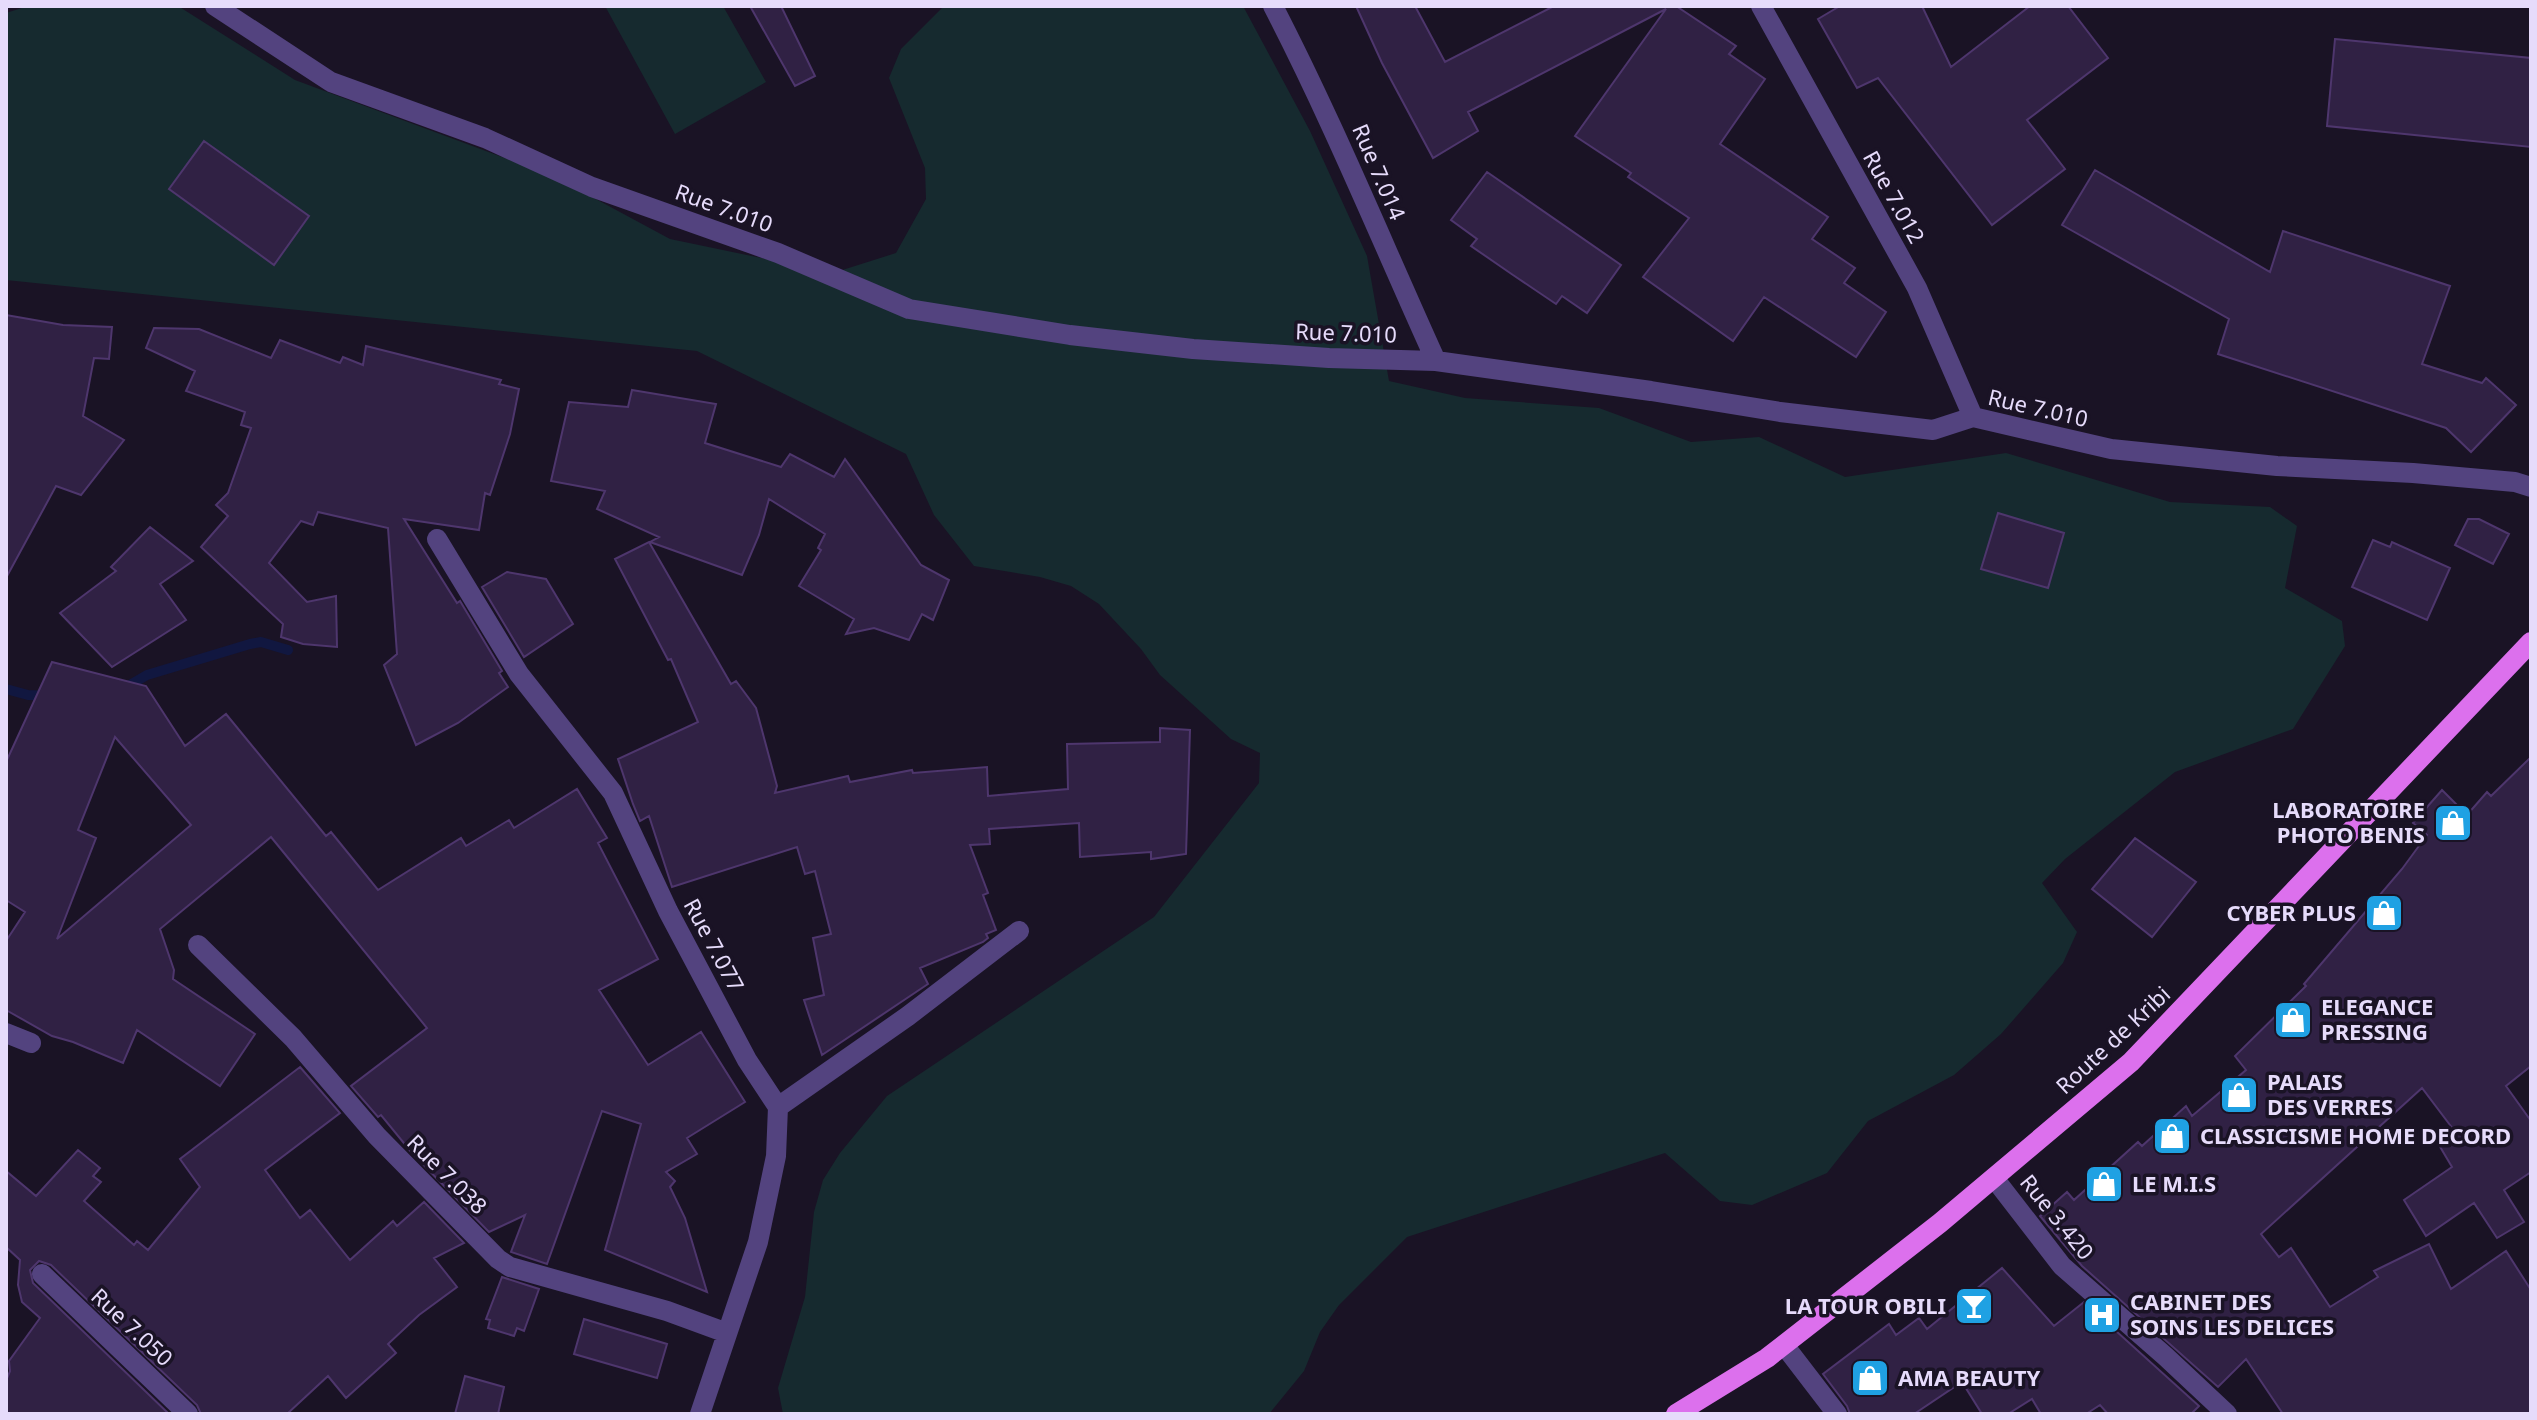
<svg xmlns="http://www.w3.org/2000/svg" width="2537" height="1420" font-family="'Noto Sans',sans-serif">
  <style>
    .green { fill: #162a2f }
    .lines { fill: none; stroke-linecap: round; stroke-linejoin: round }
    .stream { stroke: #111740; stroke-width: 10 }
    .building { fill: #302144; stroke: #4e366d; stroke-width: 2; fill-rule: evenodd }
    .minor { stroke: #53437f; stroke-width: 20 }
    .major { stroke: #dc70ed; stroke-width: 20 }
    .labels { text-anchor: middle; stroke-width: 7; stroke-linejoin: round; paint-order: stroke }
    .street-label { font-size: 22px; fill: #e6dbfb; stroke: #1a1325 }
    .poi-label { font-size: 22px; font-weight: bold; fill: #e6dbfb; stroke: #1a1325; text-anchor: start }
  </style>
  <rect width="100%" height="100%" fill="#1a1325"/>
  <!-- green -->
  <path class="green" d="M 28,6 L 178,6 L 295,80 L 553,176 L 670,239 L 833,273 L 896,253 L 926,199 L 925,168 L 889,78 L 901,49 L 944,6 L 1243,6 L 1310,131 L 1367,256 L 1389,381 L 1465,398 L 1599,408 L 1691,442 L 1759,437 L 1845,477 L 2006,453 L 2170,502 L 2270,507 L 2297,526 L 2285,588 L 2342,621 L 2345,646 L 2293,729 L 2175,772 L 2065,859 L 2042,883 L 2077,932 L 2063,963 L 2001,1034 L 1954,1075 L 1868,1121 L 1827,1173 L 1752,1205 L 1720,1201 L 1665,1153 L 1407,1237 L 1339,1305 L 1320,1332 L 1304,1371 L 1269,1414 L 783,1414 L 778,1388 L 805,1297 L 814,1212 L 823,1180 L 840,1153 L 887,1096 L 1154,917 L 1259,783 L 1260,753 L 1231,739 L 1160,675 L 1141,649 L 1099,604 L 1071,586 L 1040,577 L 974,566 L 934,515 L 906,454 L 697,351 L 6,280 L 6,13 Z
    M 605,6 L 723,6 L 766,82 L 675,134 Z"/>
  <g class="lines">
    <!-- stream -->
    <path class="stream" d="M 6,689 L 28,695 L 49,696
      M 123,689 L 147,675 L 250,644 L 261,642 L 288,650"/>
  </g>
  <!-- building -->
  <path class="building" d="M 750,6 L 781,6 L 815,76 L 795,86 Z
    M 1356,6 L 1415,6 L 1445,62 L 1554,6 L 1676,6 L 1736,46 L 1729,54 L 1765,79 L 1720,144 L 1828,217 L 1812,239 L 1855,268 L 1844,283 L 1886,312 L 1856,357 L 1764,297 L 1733,341 L 1643,277 L 1689,218 L 1628,177 L 1631,173 L 1575,136 L 1666,9 L 1468,112 L 1478,131 L 1433,158 L 1382,63 Z
    M 1840,6 L 1922,6 L 1951,67 L 2030,6 L 2068,6 L 2108,58 L 2027,120 L 2065,169 L 1992,225 L 1878,78 L 1857,88 L 1818,19 Z
    M 2335,39 L 2531,58 L 2531,147 L 2327,126 Z
    M 204,141 L 309,216 L 274,265 L 169,189 Z
    M 2095,170 L 2270,272 L 2283,231 L 2450,286 L 2422,364 L 2482,383 L 2486,378 L 2516,405 L 2471,452 L 2446,428 L 2218,354 L 2229,319 L 2062,225 Z
    M 1487,172 L 1621,265 L 1587,313 L 1562,296 L 1556,304 L 1513,275 L 1471,246 L 1477,239 L 1451,220 Z
    M 6,315 L 63,325 L 112,327 L 109,359 L 94,358 L 83,416 L 124,440 L 81,495 L 56,486 L 6,578 Z
    M 154,328 L 199,329 L 271,358 L 280,340 L 340,363 L 343,357 L 363,365 L 366,346 L 501,380 L 499,384 L 519,389 L 510,434 L 490,495 L 485,493 L 479,530 L 404,519 L 457,603 L 460,601 L 502,671 L 499,673 L 508,687 L 458,723 L 416,745 L 384,665 L 397,654 L 388,528 L 318,512 L 313,525 L 301,521 L 269,563 L 307,602 L 336,596 L 337,647 L 303,644 L 281,637 L 283,624 L 201,547 L 228,516 L 216,505 L 228,493 L 251,428 L 241,425 L 245,412 L 186,391 L 195,371 L 146,348 Z
    M 632,390 L 716,404 L 705,443 L 781,467 L 790,454 L 834,477 L 845,459 L 921,565 L 949,580 L 933,620 L 922,614 L 909,640 L 874,628 L 846,634 L 854,619 L 799,586 L 821,550 L 818,548 L 825,534 L 769,499 L 759,535 L 742,575 L 650,542 L 659,537 L 597,509 L 605,491 L 551,481 L 569,402 L 628,407 Z
    M 1998,513 L 2064,533 L 2048,588 L 1981,569 Z
    M 2468,519 L 2479,519 L 2509,534 L 2493,564 L 2455,545 Z
    M 150,527 L 193,561 L 160,584 L 186,620 L 112,667 L 60,613 L 116,571 L 111,567 Z
    M 2373,540 L 2390,547 L 2392,542 L 2450,568 L 2427,620 L 2352,587 Z
    M 649,542 L 731,684 L 736,681 L 756,708 L 777,786 L 775,793 L 848,776 L 850,782 L 912,770 L 913,773 L 987,767 L 988,796 L 1068,789 L 1067,744 L 1160,742 L 1160,728 L 1190,730 L 1186,854 L 1151,859 L 1151,852 L 1080,857 L 1079,823 L 989,829 L 990,844 L 970,845 L 988,893 L 983,895 L 996,930 L 986,934 L 988,938 L 983,942 L 920,968 L 928,984 L 822,1055 L 804,1000 L 824,995 L 813,938 L 831,934 L 815,871 L 805,874 L 797,847 L 672,887 L 649,816 L 640,821 L 633,804 L 618,759 L 698,722 L 671,659 L 668,660 L 615,559 Z
    M 507,572 L 546,579 L 573,624 L 524,657 L 482,587 Z
    M 52,662 L 146,686 L 185,746 L 226,714 L 326,836 L 331,832 L 378,890 L 461,838 L 466,846 L 509,820 L 514,828 L 577,789 L 607,838 L 598,843 L 658,959 L 599,990 L 648,1065 L 701,1032 L 745,1102 L 687,1138 L 697,1154 L 666,1172 L 675,1181 L 670,1187 L 685,1218 L 707,1292 L 605,1250 L 641,1124 L 602,1111 L 547,1264 L 511,1252 L 525,1215 L 489,1232 L 412,1153 L 381,1115 L 378,1117 L 351,1086 L 427,1028 L 271,837 L 160,929 L 174,970 L 173,979 L 255,1034 L 220,1086 L 137,1030 L 123,1063 L 73,1042 L 52,1036 L 6,1010 L 6,941 L 25,912 L 6,900 L 6,762 ZM 115,737 L 191,825 L 57,939 L 96,838 L 78,830 Z
    M 2531,757 L 2531,1066 L 2506,1086 L 2531,1121 L 2531,1172 L 2504,1190 L 2524,1222 L 2497,1238 L 2474,1203 L 2426,1236 L 2404,1200 L 2452,1167 L 2439,1145 L 2456,1133 L 2422,1088 L 2261,1234 L 2279,1257 L 2291,1248 L 2330,1307 L 2378,1277 L 2374,1271 L 2429,1244 L 2451,1289 L 2506,1251 L 2531,1290 L 2531,1414 L 2283,1414 L 2246,1359 L 2218,1387 L 2082,1266 L 2040,1216 L 2067,1192 L 2074,1200 L 2138,1142 L 2142,1146 L 2186,1106 L 2192,1116 L 2246,1070 L 2235,1056 L 2306,986 L 2304,984 L 2402,869 L 2427,835 L 2413,823 L 2442,790 L 2467,815 L 2487,792 L 2491,796 Z
    M 2135,838 L 2196,882 L 2152,937 L 2092,889 Z
    M 300,1067 L 340,1113 L 265,1170 L 300,1218 L 310,1210 L 350,1260 L 393,1221 L 397,1226 L 424,1202 L 464,1243 L 434,1258 L 457,1287 L 419,1315 L 388,1344 L 396,1353 L 346,1398 L 328,1376 L 287,1414 L 201,1414 L 197,1405 L 51,1265 L 39,1261 L 30,1270 L 33,1283 L 169,1414 L 6,1414 L 6,1381 L 10,1371 L 9,1361 L 40,1318 L 22,1302 L 18,1285 L 20,1260 L 6,1247 L 6,1171 L 36,1196 L 78,1150 L 100,1168 L 93,1176 L 101,1182 L 84,1201 L 134,1245 L 137,1241 L 148,1250 L 200,1187 L 180,1159 Z
    M 2002,1268 L 2054,1326 L 2084,1302 L 2199,1406 L 2191,1414 L 2108,1414 L 2100,1405 L 2086,1414 L 2041,1414 L 2032,1399 L 2008,1414 L 1982,1414 L 1962,1382 L 1914,1414 L 1850,1414 L 1847,1406 L 1823,1374 L 1889,1324 L 1896,1335 L 1919,1318 L 1927,1329 Z
    M 502,1277 L 539,1289 L 524,1331 L 517,1328 L 514,1336 L 488,1328 L 490,1320 L 486,1319 Z
    M 584,1319 L 667,1344 L 657,1378 L 574,1354 Z
    M 465,1376 L 504,1387 L 498,1414 L 455,1414 Z"/>
  <g class="lines">
    <!-- minor -->
    <path class="minor" d="M 215,6 L 331,82 L 485,138 L 592,187 L 778,253 L 909,309 L 1070,335 L 1193,349 L 1329,358 L 1436,361 L 1651,391 L 1780,412 L 1933,430 L 1973,417 L 2111,449 L 2277,466 L 2413,473 L 2515,482 L 2531,487
      M 1273,6 C 1333,122 1382,242 1436,361
      M 1761,6 L 1917,288 L 1973,417
      M 437,539 L 519,674 L 613,793 L 668,911 L 747,1060 L 778,1107 L 776,1156 L 758,1242 L 700,1414
      M 198,945 L 293,1038 L 377,1136 L 498,1259 L 510,1267 L 667,1311 L 727,1333
      M 6,1033 L 31,1043
      M 778,1107 L 908,1016 L 1019,931
      M 1994,1178 L 2062,1266 L 2165,1356 L 2227,1414
      M 42,1274 L 188,1414
      M 1784,1345 L 1837,1414"/>
    <!-- major -->
    <path class="major" d="M 1676,1414 L 1767,1358 L 1940,1223 L 2131,1062 L 2531,642"/>
  </g>
  <!-- icons -->
  <defs>
    <symbol id="shop-square" viewBox="-11 -11 22 22"><rect x="-9" y="-9" width="18" height="18" rx="4" fill="#1fa1e3" stroke="#1a1325"/><path d="M-5-2.5h2.3a2.7 3.5 0 0 1 5.4 0H5L5.5 6h-11ZM-1.5-2.5h3a1.5 2.3 0 0 0-3 0Z" fill="#fff"/></symbol>
    <symbol id="bar-square" viewBox="-11 -11 22 22"><rect x="-9" y="-9" width="18" height="18" rx="4" fill="#1fa1e3" stroke="#1a1325"/><path d="M-6-5H6L.8 .8V4.5H3.5V6h-7V4.5H-.8V.8Z" fill="#fff"/></symbol>
    <symbol id="hospital-square" viewBox="-11 -11 22 22"><rect x="-9" y="-9" width="18" height="18" rx="4" fill="#1fa1e3" stroke="#1a1325"/><path d="M-5-5h3v3.5h4V-5h3V5h-3V1.5h-4V5h-3Z" fill="#fff"/></symbol>
  </defs>
  <g fill-rule="evenodd">
    <use href="#shop-square" x="2431" y="801" width="44" height="44"/>
    <use href="#shop-square" x="2362" y="891" width="44" height="44"/>
    <use href="#shop-square" x="2271" y="998" width="44" height="44"/>
    <use href="#shop-square" x="2217" y="1073" width="44" height="44"/>
    <use href="#shop-square" x="2150" y="1114" width="44" height="44"/>
    <use href="#shop-square" x="2082" y="1162" width="44" height="44"/>
    <use href="#bar-square" x="1952" y="1284" width="44" height="44"/>
    <use href="#hospital-square" x="2080" y="1293" width="44" height="44"/>
    <use href="#shop-square" x="1848" y="1356" width="44" height="44"/>
  </g>
  <g class="labels">
    <!-- street labels -->
    <g class="street-label">
      <text transform="translate(1379 172) rotate(67)" y="8">Rue 7.014</text>
      <text transform="translate(1894 197) rotate(61)" y="8">Rue 7.012</text>
      <text transform="translate(724 208) rotate(20)" y="8">Rue 7.010</text>
      <text transform="translate(1346 333) rotate(2)" y="8">Rue 7.010</text>
      <text transform="translate(2038 408) rotate(13)" y="8">Rue 7.010</text>
      <text transform="translate(714 945) rotate(62)" y="8">Rue 7.077</text>
      <text transform="translate(2113 1040) rotate(-43)" y="8">Route de Kribi</text>
      <text transform="translate(447 1174) rotate(45)" y="8">Rue 7.038</text>
      <text transform="translate(2057 1217) rotate(51)" y="8">Rue 3.420</text>
      <text transform="translate(132 1327) rotate(43)" y="8">Rue 7.050</text>
    </g>
    <!-- poi labels -->
    <g class="poi-label">
      <text x="2425" y="818" text-anchor="end">LABORATOIRE<tspan x="2425" dy="25">PHOTO BENIS</tspan></text>
      <text x="2356" y="921" text-anchor="end">CYBER PLUS</text>
      <text x="2321" y="1015">ELEGANCE<tspan x="2321" dy="25">PRESSING</tspan></text>
      <text x="2267" y="1090">PALAIS<tspan x="2267" dy="25">DES VERRES</tspan></text>
      <text x="2200" y="1144">CLASSICISME HOME DECORD</text>
      <text x="2132" y="1192">LE M.I.S</text>
      <text x="2130" y="1310">CABINET DES<tspan x="2130" dy="25">SOINS LES DELICES</tspan></text>
      <text x="1946" y="1314" text-anchor="end">LA TOUR OBILI</text>
      <text x="1898" y="1386">AMA BEAUTY</text>
    </g>
  </g>
  <!-- border -->
  <rect width="2537" height="1420" fill="none" stroke="#e6dbfb" stroke-width="16"/>
</svg>
